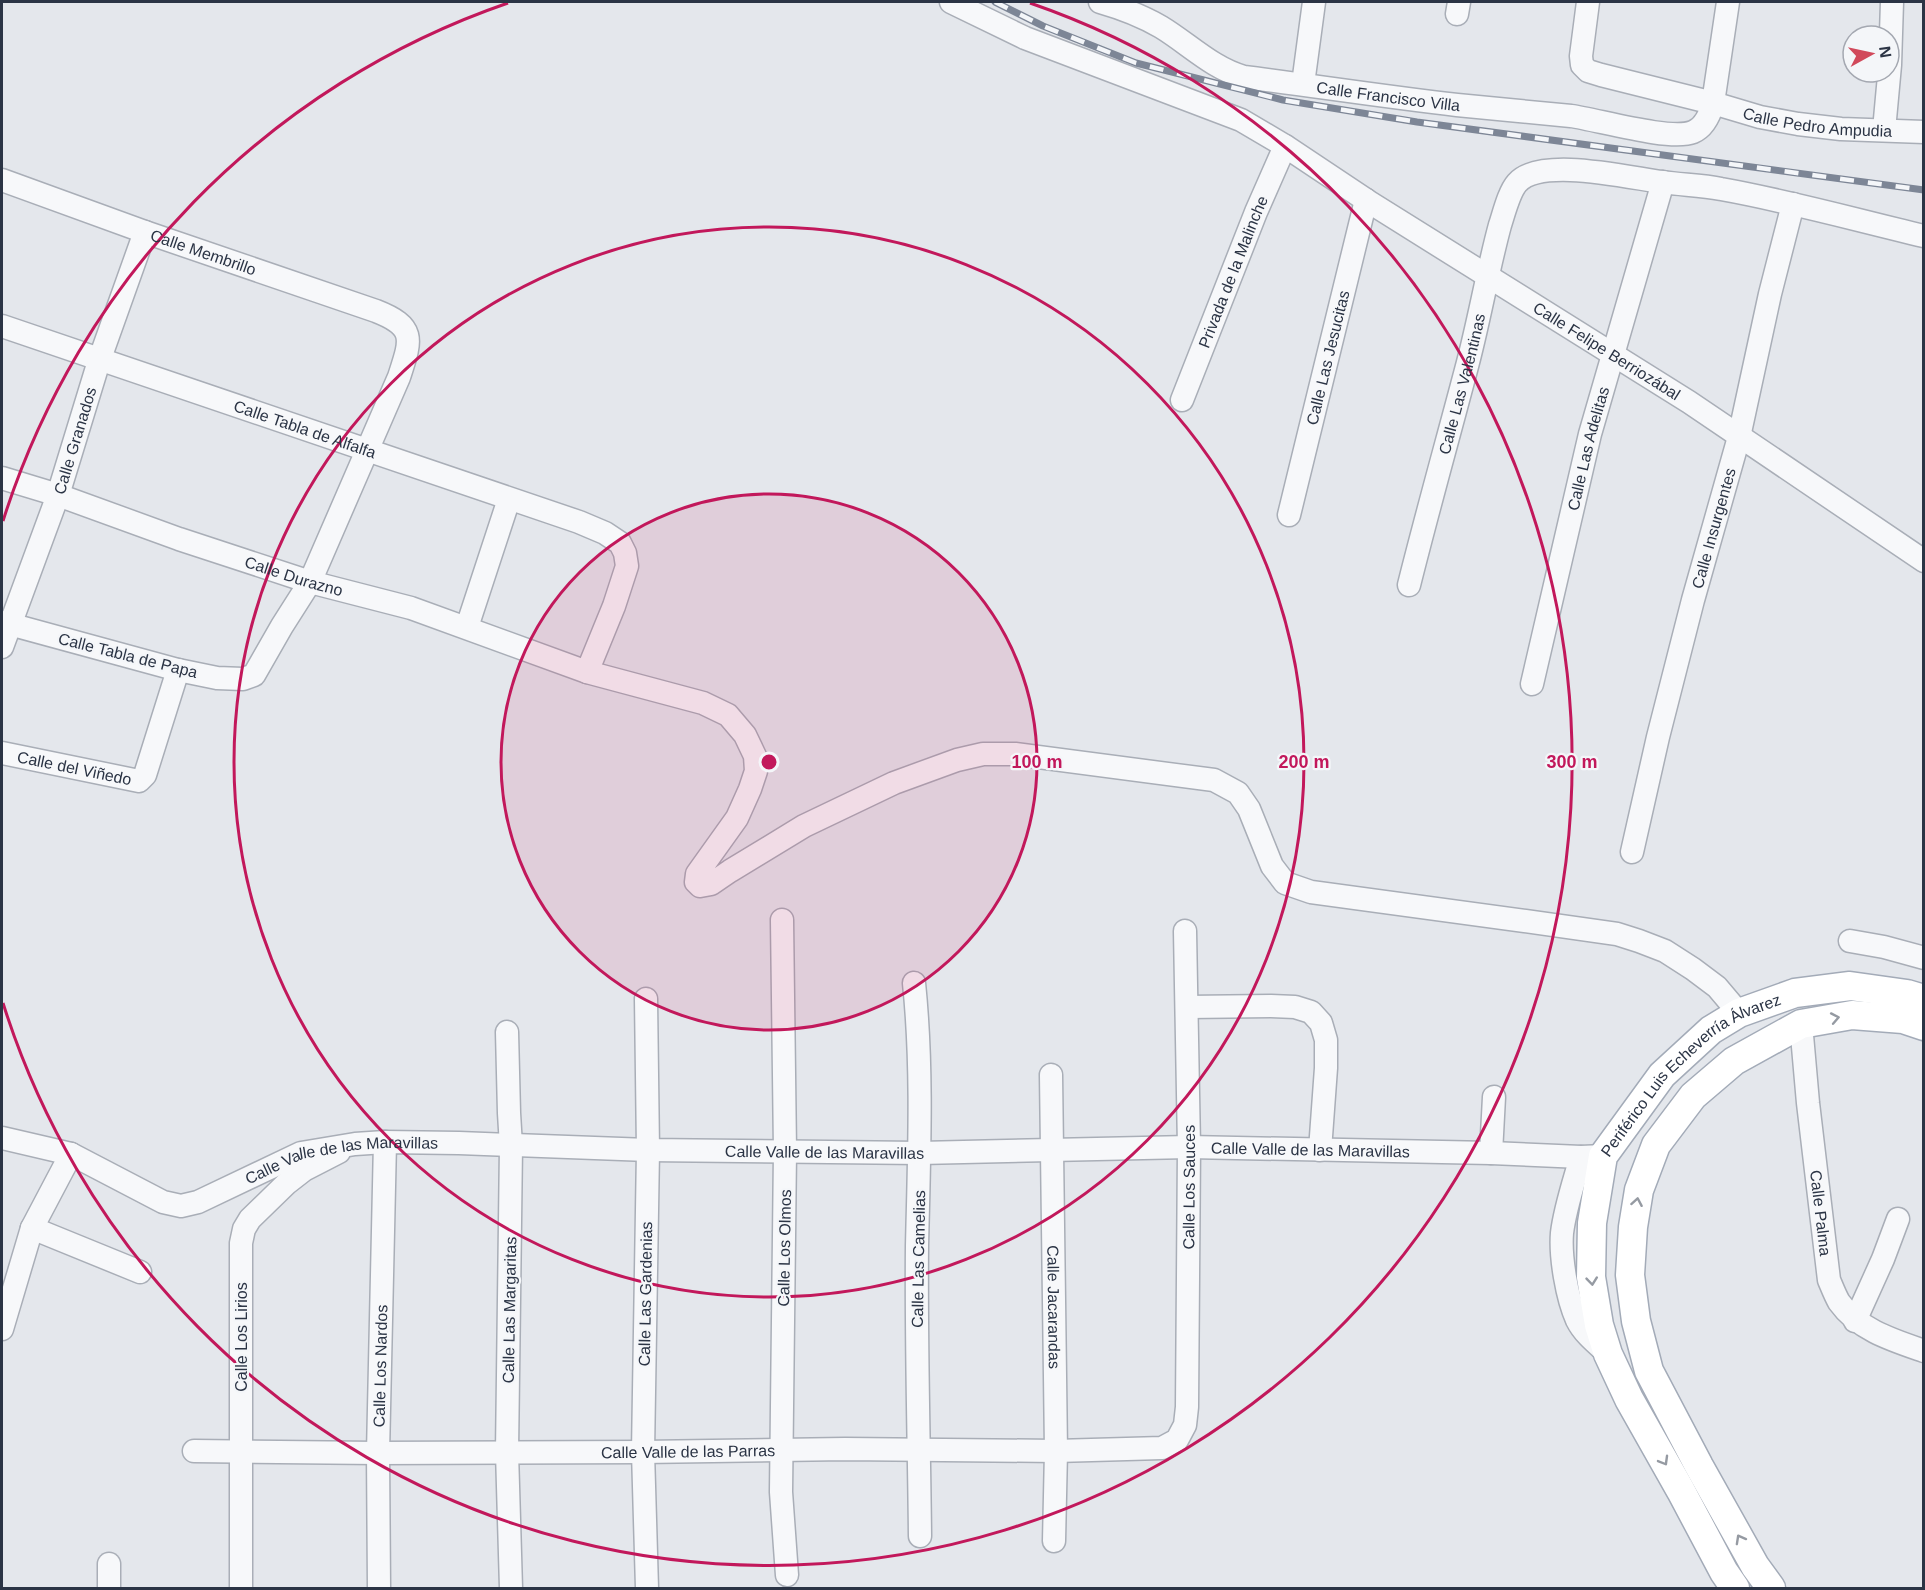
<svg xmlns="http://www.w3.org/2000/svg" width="1925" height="1590" font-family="Helvetica,sans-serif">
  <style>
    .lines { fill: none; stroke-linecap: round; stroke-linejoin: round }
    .minor-casing { stroke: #a9aeb7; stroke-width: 25 }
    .major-casing { stroke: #a3abb8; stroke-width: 31 }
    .minor { stroke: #f7f8fa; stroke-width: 22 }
    .major { stroke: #fff; stroke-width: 28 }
    .rail-casing { stroke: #7d8696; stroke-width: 7 }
    .rail { stroke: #f4f6f9; stroke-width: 4.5; stroke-dasharray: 14; stroke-linecap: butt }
    .oneway { stroke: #959aa2 }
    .ring { fill: none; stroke: #c2185b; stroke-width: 3 }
    .labels { text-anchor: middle; stroke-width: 4.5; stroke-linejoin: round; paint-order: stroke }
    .street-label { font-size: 16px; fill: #2b3445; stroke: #f4f6f9 }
    .centre { fill: #c2185b; stroke: #f4f6f9; stroke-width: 3 }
    .ring-label { font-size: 18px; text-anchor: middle; font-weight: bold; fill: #c2185b; stroke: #f4f6f9; stroke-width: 4.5; stroke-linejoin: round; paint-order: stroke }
  </style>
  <rect width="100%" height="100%" fill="#e4e7ec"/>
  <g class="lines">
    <defs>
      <g id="minor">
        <path id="s1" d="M 951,2 L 1025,38 L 1241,120 L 1285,146 L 1366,200 L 1689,402 L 1924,561"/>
        <path id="s2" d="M 1100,2 C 1121,8 1142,16 1161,27 C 1189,44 1212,68 1244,77 C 1315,86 1386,97 1457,105 C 1495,109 1533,112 1571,116 C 1599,120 1670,141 1693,132 C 1705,127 1710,114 1713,103 L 1728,2"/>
        <path id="s3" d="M 1588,2 L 1581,56 L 1582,65 L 1588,71 L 1601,75 L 1713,103 L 1760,117 L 1798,124 L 1841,129 L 1924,132"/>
        <path d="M 1457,14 L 1459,2"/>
        <path d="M 1303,84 L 1314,2"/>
        <path d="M 1884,130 L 1890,65 L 1892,2"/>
        <path id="s4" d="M 2,180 L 145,232 L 376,311 C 417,327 411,340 399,377 L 310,582 L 282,626 L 254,675 L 243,679 L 217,678 L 178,670 L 2,622"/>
        <path id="s5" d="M 2,326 L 579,522 L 605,533 L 620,543 L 625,553 L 627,566 L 614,606 L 587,672"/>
        <path id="s6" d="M 1182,400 L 1256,212 L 1285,146"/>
        <path id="s7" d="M 2,478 L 58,495 L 179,539 L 310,582 L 411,608 L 587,672 L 703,703 L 728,715 L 745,735 L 755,756 L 756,771 L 750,789 L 737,818 L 697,874 L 696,882 L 700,886 L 711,884 L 730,871 L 804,826 L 894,783 L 957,760 L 983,754 L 1015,754 L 1214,780 L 1238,793 L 1249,809 L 1272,866 L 1285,883 L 1311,892 L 1525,921 L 1617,934 L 1639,941 L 1665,951 L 1693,969 L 1717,987 L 1739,1013"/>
        <path id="s8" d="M 1289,515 L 1366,200"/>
        <path id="s9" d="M 1409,585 C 1427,513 1447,442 1466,370 C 1479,322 1487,273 1500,225 C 1504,213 1509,192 1517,183 C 1540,156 1630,178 1662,182 C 1682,185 1701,185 1721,189 C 1789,201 1856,220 1924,236"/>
        <path d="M 467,627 L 509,499"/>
        <path id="s10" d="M 2,647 L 58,495 L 99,361 L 145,232"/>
        <path id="s11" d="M 1532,684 L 1590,434 L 1663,182"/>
        <path id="s12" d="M 2,753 L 139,781 L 145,775 L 178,670"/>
        <path id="s13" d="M 1632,852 L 1658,737 L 1693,600 L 1739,437 L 1770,294 L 1793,204"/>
        <path d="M 782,920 L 785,1151 L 781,1492 L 787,1575"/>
        <path d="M 1850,941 L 1884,947 L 1924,958"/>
        <path d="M 914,983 C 923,1070 919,1158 917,1246 C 916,1343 919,1439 920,1536"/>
        <path d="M 646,999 L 648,1150 L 643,1452 L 647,1588"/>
        <path d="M 1187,1007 L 1271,1006 L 1295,1007 L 1311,1012 L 1321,1023 L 1326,1040 L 1326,1068 L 1320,1150"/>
        <path id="s14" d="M 1801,1024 L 1808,1103 L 1829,1280 C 1832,1287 1835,1295 1839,1302 C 1859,1330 1892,1340 1924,1351"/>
        <path d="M 507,1032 L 509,1113 L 511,1146 L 507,1452 L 511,1588"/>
        <path id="s15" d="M 1051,1075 L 1056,1451 L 1054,1541"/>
        <path id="s16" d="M 2,1138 L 71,1154 L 163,1202 L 181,1206 L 198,1202 L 301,1153 L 355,1144 L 385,1142 L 459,1143 L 648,1150 L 920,1153 L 1189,1147 L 1491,1153 L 1581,1157 L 1603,1156"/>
        <path d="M 1491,1153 L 1494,1097"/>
        <path d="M 1581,1157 C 1574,1182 1565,1208 1562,1233 C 1560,1257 1567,1298 1577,1320 C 1584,1334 1597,1344 1608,1354"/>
        <path d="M 32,1228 L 140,1272"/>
        <path d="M 1855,1321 L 1883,1259 L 1898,1219"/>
        <path d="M 2,1329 L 32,1228 L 71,1154"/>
        <path id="s17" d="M 194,1451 L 378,1453 L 643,1452 L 845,1449 L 1056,1451 L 1162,1448 L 1177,1440 L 1185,1425 L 1187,1407 L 1189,1147 L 1185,931"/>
        <path d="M 109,1564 L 109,1588"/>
        <path d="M 241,1588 L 241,1243 L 244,1229 L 250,1219 L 286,1184 L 304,1170 L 339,1152"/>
        <path id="s18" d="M 379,1588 L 378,1453 L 385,1142"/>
      </g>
      <g id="major">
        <path id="s19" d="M 1735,1588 L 1724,1572 L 1681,1491 L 1629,1399 L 1608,1354 L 1599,1325 L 1591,1277 L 1592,1223 L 1603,1156 L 1662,1075 L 1711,1030 L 1739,1013 L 1795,993 L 1850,986 L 1907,994 L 1924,999"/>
        <path d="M 1771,1588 L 1755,1566 L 1699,1466 L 1649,1371 L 1636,1321 L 1630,1275 L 1633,1227 L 1639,1190 L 1656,1145 L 1693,1096 L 1734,1061 L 1801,1024 L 1852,1015 L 1903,1019 L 1924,1026"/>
      </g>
    </defs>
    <!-- minor casing -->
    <use href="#minor" class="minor-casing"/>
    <!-- major casing -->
    <use href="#major" class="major-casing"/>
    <!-- minor -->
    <use href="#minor" class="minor"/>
    <!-- major -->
    <use href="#major" class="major"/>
    <defs>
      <path id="rail" d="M 995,2 L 1043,26 L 1136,63 L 1283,100 L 1417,122 L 1924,190"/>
    </defs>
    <!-- rail casing -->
    <use href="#rail" class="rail-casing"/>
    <!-- rail -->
    <use href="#rail" class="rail"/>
  </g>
  <!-- one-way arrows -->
  <defs><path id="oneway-chevron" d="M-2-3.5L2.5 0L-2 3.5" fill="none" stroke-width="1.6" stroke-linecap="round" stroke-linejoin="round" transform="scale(1.5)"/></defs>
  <g class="oneway">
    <use href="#oneway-chevron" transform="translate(1835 1018) rotate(-11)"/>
    <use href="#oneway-chevron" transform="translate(1637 1202) rotate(-80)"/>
    <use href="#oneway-chevron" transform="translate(1592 1281) rotate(84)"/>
    <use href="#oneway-chevron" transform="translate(1664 1461) rotate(60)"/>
    <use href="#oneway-chevron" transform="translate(1740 1539) rotate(-119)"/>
  </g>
  <!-- distance rings -->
  <circle cx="769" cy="762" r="268" fill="#c2185b" fill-opacity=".12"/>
  <g class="ring">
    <circle cx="769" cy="762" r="268"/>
    <circle cx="769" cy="762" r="535"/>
    <path d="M3 521A803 803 0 0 1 508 3M1030 3A803 803 0 1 1 3 1003"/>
  </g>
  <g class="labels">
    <!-- street labels -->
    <g class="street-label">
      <text dy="6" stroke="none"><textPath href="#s2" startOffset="309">Calle Francisco Villa</textPath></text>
      <text dy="6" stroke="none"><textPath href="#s3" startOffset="308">Calle Pedro Ampudia</textPath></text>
      <text dy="6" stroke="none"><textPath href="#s4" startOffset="214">Calle Membrillo</textPath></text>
      <text dy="6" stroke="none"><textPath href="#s6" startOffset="138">Privada de la Malinche</textPath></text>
      <text dy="6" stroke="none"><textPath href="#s1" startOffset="746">Calle Felipe Berriozábal</textPath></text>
      <text dy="6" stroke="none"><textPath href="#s8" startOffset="162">Calle Las Jesucitas</textPath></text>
      <text dy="6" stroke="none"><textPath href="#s9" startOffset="208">Calle Las Valentinas</textPath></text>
      <text dy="6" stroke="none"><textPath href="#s5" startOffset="320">Calle Tabla de Alfalfa</textPath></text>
      <text dy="6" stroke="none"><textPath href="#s10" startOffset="219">Calle Granados</textPath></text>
      <text dy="6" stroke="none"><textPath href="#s11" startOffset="242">Calle Las Adelitas</textPath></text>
      <text dy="6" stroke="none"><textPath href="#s13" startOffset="334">Calle Insurgentes</textPath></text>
      <text dy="6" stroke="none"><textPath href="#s7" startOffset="308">Calle Durazno</textPath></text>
      <text transform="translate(128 655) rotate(14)" y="6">Calle Tabla de Papa</text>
      <text dy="6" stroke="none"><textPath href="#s12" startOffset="74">Calle del Viñedo</textPath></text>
      <text dy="6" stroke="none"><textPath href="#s19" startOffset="590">Periférico Luis Echeverría Álvarez</textPath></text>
      <text dy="6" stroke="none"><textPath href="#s16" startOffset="1335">Calle Valle de las Maravillas</textPath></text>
      <text dy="6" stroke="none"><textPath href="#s16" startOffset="849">Calle Valle de las Maravillas</textPath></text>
      <text dy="6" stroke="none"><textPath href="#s16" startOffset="363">Calle Valle de las Maravillas</textPath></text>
      <text dy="6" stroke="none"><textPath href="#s17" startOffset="1240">Calle Los Sauces</textPath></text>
      <text dy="6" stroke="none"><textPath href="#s14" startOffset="190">Calle Palma</textPath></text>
      <text transform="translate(784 1248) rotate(-89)" y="6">Calle Los Olmos</text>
      <text transform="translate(918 1259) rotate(-89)" y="6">Calle Las Camelias</text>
      <text transform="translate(645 1294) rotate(-89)" y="6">Calle Las Gardenias</text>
      <text dy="6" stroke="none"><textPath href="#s15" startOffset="232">Calle Jacarandas</textPath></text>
      <text transform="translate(509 1310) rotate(-89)" y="6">Calle Las Margaritas</text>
      <text transform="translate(241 1337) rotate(-90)" y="6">Calle Los Lirios</text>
      <text dy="6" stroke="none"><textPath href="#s18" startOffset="222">Calle Los Nardos</textPath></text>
      <text dy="6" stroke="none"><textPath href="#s17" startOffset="494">Calle Valle de las Parras</textPath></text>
    </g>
  </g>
  <circle cx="769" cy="762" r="9" class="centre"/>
  <g class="ring-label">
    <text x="1037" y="768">100 m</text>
    <text x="1304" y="768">200 m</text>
    <text x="1572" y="768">300 m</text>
  </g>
  <!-- border -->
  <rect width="1925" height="1590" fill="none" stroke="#2b3445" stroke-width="6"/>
  <!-- north arrow -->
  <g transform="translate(1871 54) rotate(82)"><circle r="28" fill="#f4f6f9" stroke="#a4a8b1" stroke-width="1.5"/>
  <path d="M0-4.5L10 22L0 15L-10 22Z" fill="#d1495b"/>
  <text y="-9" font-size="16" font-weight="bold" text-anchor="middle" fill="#2b3445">N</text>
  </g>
</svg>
